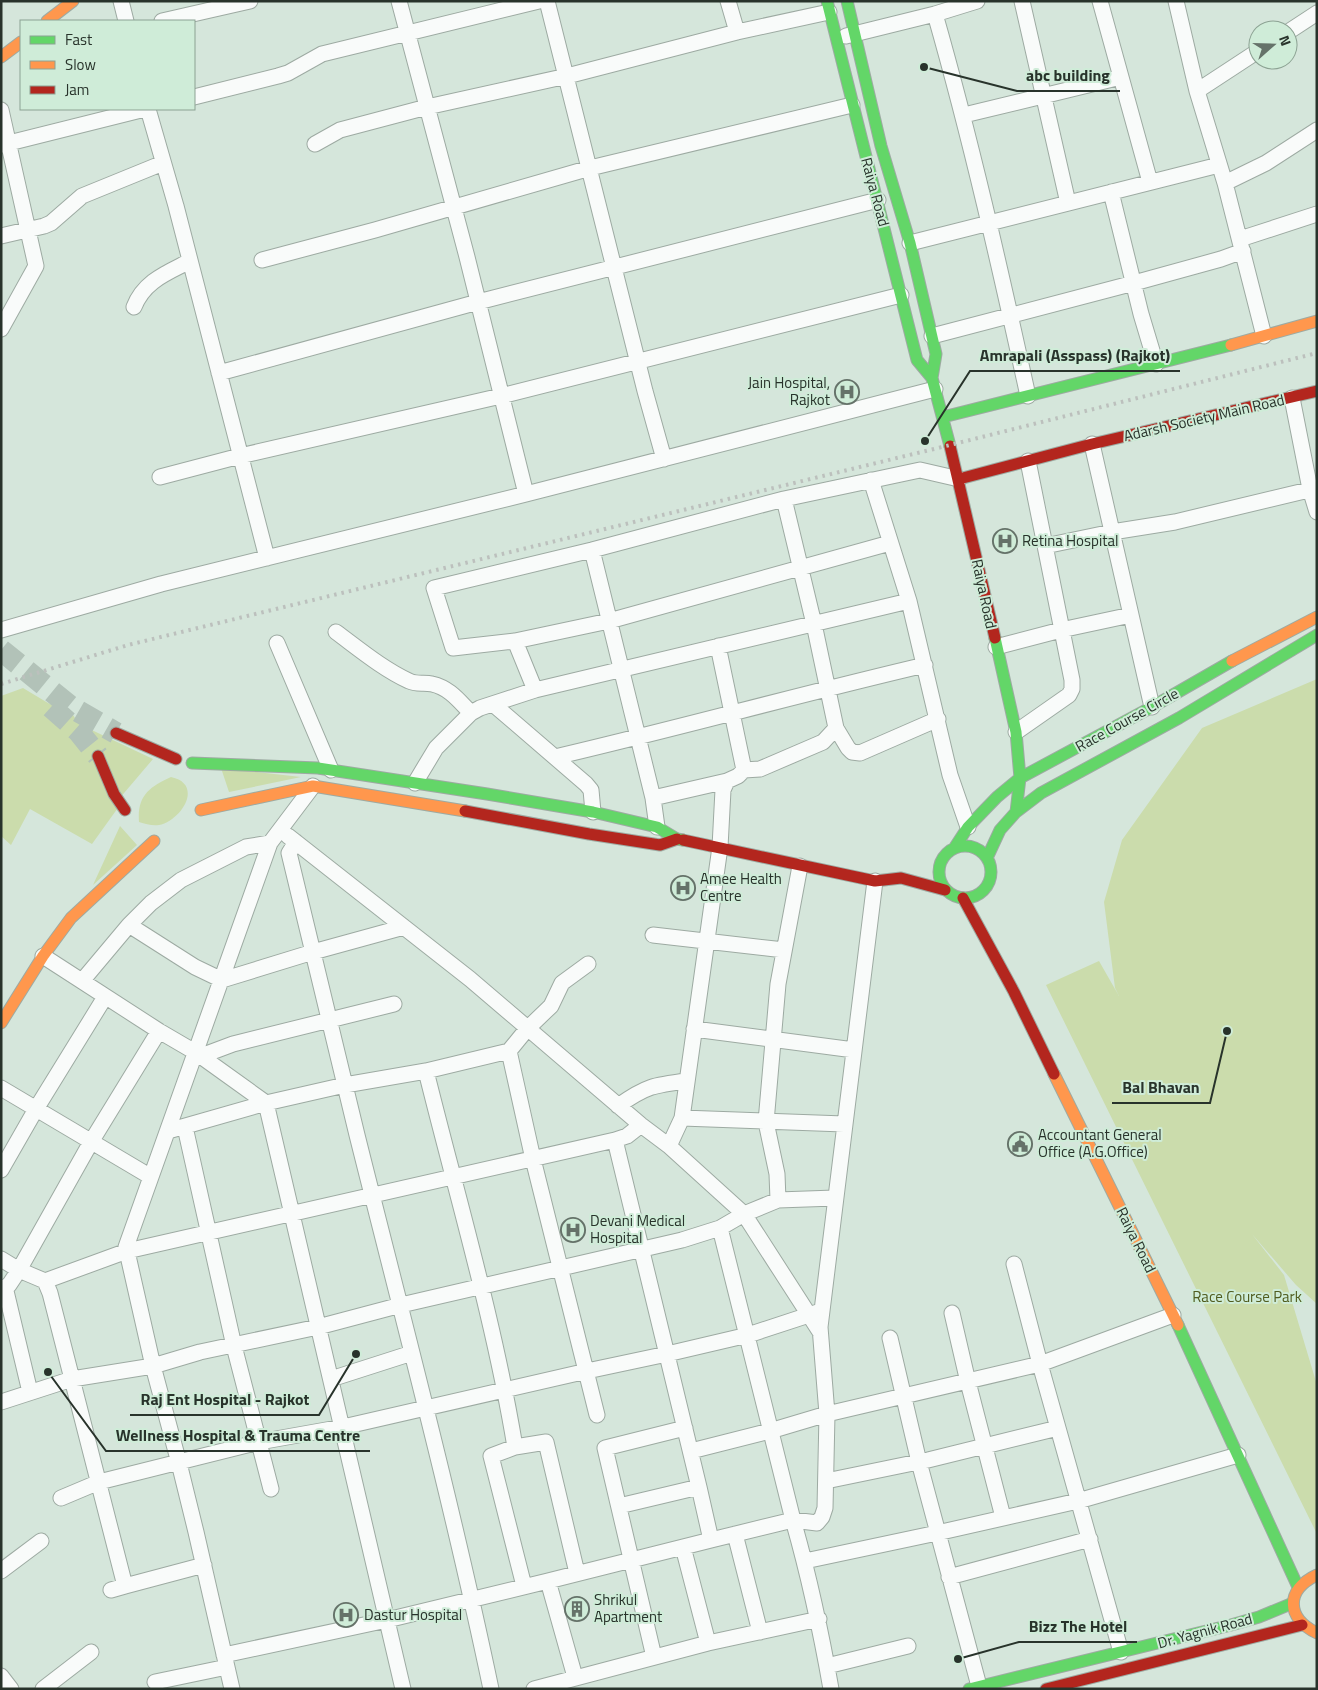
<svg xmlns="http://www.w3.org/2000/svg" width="1318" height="1690" font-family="'Titillium Web',sans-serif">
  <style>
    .green { fill: #cbdcac }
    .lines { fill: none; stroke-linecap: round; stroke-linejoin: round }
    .primary-tunnel { stroke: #b2c2b8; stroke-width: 22; stroke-dasharray: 22 11; stroke-linecap: butt }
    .street-casing { stroke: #9daaa2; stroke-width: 17 }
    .fast-casing { stroke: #9daaa2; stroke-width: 13 }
    .slow-casing { stroke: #9daaa2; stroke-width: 13 }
    .jam-casing { stroke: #9daaa2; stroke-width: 13 }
    .street { stroke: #f9fbfa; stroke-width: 15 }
    .fast { stroke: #63d668; stroke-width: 11 }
    .slow { stroke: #ff974d; stroke-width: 11 }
    .jam { stroke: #b3261e; stroke-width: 11 }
    .rail { stroke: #bcc0bd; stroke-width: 4; stroke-dasharray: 2.5 5; stroke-linecap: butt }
    .labels { text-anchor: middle; stroke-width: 4; stroke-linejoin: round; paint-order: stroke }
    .street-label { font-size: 15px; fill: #28332b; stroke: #cfecd8 }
    .poi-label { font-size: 15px; fill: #28332b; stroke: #cfecd8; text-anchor: start }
    .park-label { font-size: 15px; fill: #505c1f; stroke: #cfecd8 }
    .leader { fill: none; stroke: #28332b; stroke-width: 2 }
    .callout-dot { fill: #28332b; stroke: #cfecd8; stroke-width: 2 }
    .callout-label { font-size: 16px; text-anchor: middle; font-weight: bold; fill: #28332b; stroke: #cfecd8; stroke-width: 4; stroke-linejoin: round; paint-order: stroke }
  </style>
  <rect width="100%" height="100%" fill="#d5e6db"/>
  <!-- green -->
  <path class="green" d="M 1317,679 L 1317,1304 L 1296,1285 L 1252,1234 L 1284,1275 L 1317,1385 L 1317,1534 L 1046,985 L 1099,961 L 1119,996 L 1115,988 L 1104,902 L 1122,840 L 1202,728 Z
    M 23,688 L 48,703 L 73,715 L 79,724 L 153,759 L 119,799 L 120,805 L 92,844 L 30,809 L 11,845 L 1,836 L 1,696 Z
    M 221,768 L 301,777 L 229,792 Z
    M 171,777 C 204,784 182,820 159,825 C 152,826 146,824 139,822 C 137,796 149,787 171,777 Z
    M 120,826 L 137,845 L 93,885 Z"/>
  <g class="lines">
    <!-- primary-tunnel -->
    <path class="primary-tunnel" d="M 1,650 L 71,707 L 116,733
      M 51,707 L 78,731 L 98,756"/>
    <defs>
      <path id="street" d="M 121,1 L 126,21
        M 399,1 L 467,257 L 526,494
        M 547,1 L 645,391 L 664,459
        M 728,1 L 737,32
        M 1022,1 L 1068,203
        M 1100,1 L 1150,182
        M 1176,1 L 1197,91 L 1225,183 L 1266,163 L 1317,130
        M 935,14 C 971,140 1000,268 1028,396
        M 162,21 L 250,1
        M 1288,32 L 1317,13
        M 846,36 L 935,14 L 977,1
        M 1197,91 L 1258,51
        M 194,97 L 278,76 L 288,73 L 322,54 L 539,1
        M 148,109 L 176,206 L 267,558
        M 1,110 L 36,266 L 1,329
        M 964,115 L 1121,77
        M 315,144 L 340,130 L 427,107 L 567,76 L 737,32 L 829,12
        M 1,145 L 145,109
        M 1225,183 L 1264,336
        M 1111,192 L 1141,314 L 1156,364
        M 1,236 L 44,226 L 51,223 L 82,196 L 163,163
        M 1240,239 L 1317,214
        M 910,243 L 1219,165
        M 262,260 L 375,230 L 590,168 L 852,105
        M 134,307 C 144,281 167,273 190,261
        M 932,336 L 1134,283 L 1221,259 L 1243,251
        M 219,373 L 478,302 L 878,200
        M 1292,398 L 1310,489 L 1317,512
        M 1092,444 L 1152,707
        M 160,477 L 240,456 L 501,396 L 901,295
        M 871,480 L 909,601 L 950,775 L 968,827
        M 784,499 L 814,624 L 836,728 L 848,748 L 852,752 L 860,753 L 938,719
        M 890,543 L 609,621 L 515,641 L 453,648 L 434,588 L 592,550 L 784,499 L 920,470 L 959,479
        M 1045,546 L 1112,532 L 1175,522 L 1317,488
        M 592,550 L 653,798 L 657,827
        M 1,630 L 161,584 L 526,494 L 935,389
        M 336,632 C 359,649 383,669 409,681 C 417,685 424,682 432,684 C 450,688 459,701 471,713
        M 515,641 L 535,690
        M 277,643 L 331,770
        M 718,646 L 744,770 L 738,776 L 727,781 L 723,790 L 720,847 L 682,1118 L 669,1146 L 744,1214 L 778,1200 L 777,1174 L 766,1122 L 778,984 L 800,866
        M 996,647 L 1061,630 L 1131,615
        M 493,704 L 586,784 L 591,790 L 593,812
        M 1016,732 L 1069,695 L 1072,689 L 1072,680 L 1028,461
        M 555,757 C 679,728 801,694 925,665
        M 744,770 L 760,769 L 823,742 L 836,728
        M 415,783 L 436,748 L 471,713 L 480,708 L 535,690 L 909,601
        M 653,798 L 727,781
        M 288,836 L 470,979 L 641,1125 L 669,1146
        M 296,842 L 289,853 C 312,947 334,1041 357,1135 C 403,1319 452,1503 491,1689
        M 270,843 L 246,847 L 181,880 L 151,903 L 129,925 L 195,967 L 222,980 L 313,952 L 404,927
        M 653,935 L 784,950
        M 43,956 L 159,1031 L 195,1052 L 266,1103 L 403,1689
        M 82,981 L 129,925
        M 694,1029 L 854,1050
        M 509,1051 L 533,1159 L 597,1415
        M 201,1056 L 233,1044 L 394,1004
        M 426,1071 C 457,1196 494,1320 515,1447
        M 1,1088 L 151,1177
        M 618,1106 C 646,1086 654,1085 687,1081
        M 682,1118 L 844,1124
        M 185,1127 L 234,1346 L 271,1489
        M 168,1131 L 266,1103 L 345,1085 L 426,1071 L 509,1051 L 527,1029 L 551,1006 L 562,983 L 588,964
        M 615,1140 L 699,1487 L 711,1540 L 793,1520 L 817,1523 L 822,1517 L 825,1508 L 827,1414 L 820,1327 L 875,881
        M 1,1170 L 36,1109 L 105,997
        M 778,1200 L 835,1198
        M 720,1228 L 793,1520 C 809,1576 821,1632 831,1689
        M 1,1259 L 19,1270 L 45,1281 L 50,1293 L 125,1586 L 111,1590
        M 1014,1264 L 1040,1364 L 1121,1652
        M 45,1281 L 127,1251 L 615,1140 L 627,1136 L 641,1125
        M 5,1287 L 30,1392
        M 1,1289 L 9,1285 L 19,1270 L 91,1142 L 159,1031
        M 952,1313 L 968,1382 L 1003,1517
        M 890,1338 L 919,1462 L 979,1686
        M 331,1379 L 412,1353
        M 1,1402 L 72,1379 L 153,1366 L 200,1352 L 318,1327 L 401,1305 L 682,1240 L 720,1228 L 744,1214 L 820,1332
        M 691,1451 L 770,1431 L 827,1414 L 1040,1364 L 1173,1315
        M 826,1481 L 928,1460 L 1058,1428
        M 61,1498 L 99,1482 L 259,1442 L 343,1427 L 587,1371 L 667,1354 L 748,1335 L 818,1312
        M 619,1506 L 699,1487
        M 735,1534 L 760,1632
        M 683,1547 L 708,1643
        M 805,1561 L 937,1533 L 1078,1501 L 1238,1455
        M 1,1571 L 41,1541
        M 949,1577 L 1090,1539
        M 125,1586 L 204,1565
        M 524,1586 L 491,1456 L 515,1447 L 546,1442 L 577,1573
        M 224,1655 L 387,1620 L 548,1581
        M 654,1657 L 605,1448 L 685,1428
        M 827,1666 L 908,1646
        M 1,1676 L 11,1689
        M 575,1677 L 548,1581 L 711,1540
        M 155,1682 L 227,1667
        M 43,1689 L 91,1652
        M 232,1689 L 196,1532 L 179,1463 L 153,1366 L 126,1247 L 270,843 L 313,786
        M 534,1689 L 708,1643 L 819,1619"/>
      <path id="fast" d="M 827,1 L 917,360 L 932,378 L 950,446
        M 847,1 L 881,146 L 910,243 L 936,354 L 932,378
        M 943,417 L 1231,345
        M 995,638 L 1016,732 L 1020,778 L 1016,812
        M 192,763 L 318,768 L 487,794 L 593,812 L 657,827 L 677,839 L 683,840
        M939 872a26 26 0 1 1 52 0a26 26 0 1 1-52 0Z
        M 955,847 L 968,827 L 997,797 L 1020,778 L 1152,707 L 1232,661
        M 987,858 L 1000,830 L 1016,812 L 1041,793 L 1179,718 L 1317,635
        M 1178,1325 L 1298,1587
        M 969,1689 L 1231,1625 L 1259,1617 L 1293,1603"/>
      <path id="slow" d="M 47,21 L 73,1
        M 1,57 L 21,42
        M 1231,345 L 1317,321
        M 1232,661 L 1317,617
        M 201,810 L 313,786 L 465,811
        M 1,1023 L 43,956 L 71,918 L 154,841
        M 1054,1074 L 1178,1325
        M 1317,1575 C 1285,1590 1286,1618 1317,1633"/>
      <path id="jam" d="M 950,446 L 995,638
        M 959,479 L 1092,444 L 1317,391
        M 116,733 L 176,759
        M 98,756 L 114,794 L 125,810
        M 465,811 L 589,834 L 660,845 L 677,839
        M 683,840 L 875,881 L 901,878 L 945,890
        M 963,898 L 1014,992 L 1054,1074
        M 1046,1689 L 1302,1625"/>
    </defs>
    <!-- street casing -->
    <use href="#street" class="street-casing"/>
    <!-- fast casing -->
    <use href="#fast" class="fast-casing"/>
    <!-- slow casing -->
    <use href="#slow" class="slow-casing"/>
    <!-- jam casing -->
    <use href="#jam" class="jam-casing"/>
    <!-- street -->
    <use href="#street" class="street"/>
    <!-- fast -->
    <use href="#fast" class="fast"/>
    <!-- slow -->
    <use href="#slow" class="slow"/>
    <!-- jam -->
    <use href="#jam" class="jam"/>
    <!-- rail -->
    <path class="rail" d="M 1,684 L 128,645 L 938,448 L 1317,353"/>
  </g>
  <!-- icons -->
  <defs>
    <symbol id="hospital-ring" viewBox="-11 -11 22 22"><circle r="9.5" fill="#cfecd8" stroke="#657269" stroke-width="1.5"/><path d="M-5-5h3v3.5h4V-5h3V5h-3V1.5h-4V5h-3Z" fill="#657269"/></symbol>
    <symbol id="civic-ring" viewBox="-11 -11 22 22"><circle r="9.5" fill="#cfecd8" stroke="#657269" stroke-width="1.5"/><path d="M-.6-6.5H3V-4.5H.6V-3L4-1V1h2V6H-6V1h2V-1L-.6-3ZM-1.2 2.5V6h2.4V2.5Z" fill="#657269"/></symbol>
    <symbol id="building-ring" viewBox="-11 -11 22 22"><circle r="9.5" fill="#cfecd8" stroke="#657269" stroke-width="1.5"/><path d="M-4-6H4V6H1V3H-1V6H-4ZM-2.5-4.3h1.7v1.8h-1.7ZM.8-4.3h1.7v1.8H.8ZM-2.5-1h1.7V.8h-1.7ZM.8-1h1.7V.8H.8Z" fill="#657269"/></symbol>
  </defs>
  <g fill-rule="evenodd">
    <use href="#hospital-ring" x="833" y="378" width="28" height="28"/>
    <use href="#hospital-ring" x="991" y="527" width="28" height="28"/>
    <use href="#hospital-ring" x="669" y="874" width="28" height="28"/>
    <use href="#civic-ring" x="1006" y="1130" width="28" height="28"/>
    <use href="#hospital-ring" x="559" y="1216" width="28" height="28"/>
    <use href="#building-ring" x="563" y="1595" width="28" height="28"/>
    <use href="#hospital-ring" x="332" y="1601" width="28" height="28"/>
  </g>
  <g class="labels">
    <!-- street labels -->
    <g class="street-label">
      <text transform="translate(875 192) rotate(75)" y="5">Raiya Road</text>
      <text transform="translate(1204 418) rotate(-13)" y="5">Adarsh Society Main Road</text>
      <text transform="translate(984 594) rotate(78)" y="5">Raiya Road</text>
      <text transform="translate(1127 720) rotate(-29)" y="5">Race Course Circle</text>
      <text transform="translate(1136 1240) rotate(64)" y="5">Raiya Road</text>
      <text transform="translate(1205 1631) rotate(-15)" y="5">Dr. Yagnik Road</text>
    </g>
    <!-- poi labels -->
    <g class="poi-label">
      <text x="830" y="388" text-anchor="end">Jain Hospital,<tspan x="830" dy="17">Rajkot</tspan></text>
      <text x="1022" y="546">Retina Hospital</text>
      <text x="700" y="884">Amee Health<tspan x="700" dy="17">Centre</tspan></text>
      <text x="1038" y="1140">Accountant General<tspan x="1038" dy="17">Office (A.G.Office)</tspan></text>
      <text x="590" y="1226">Devani Medical<tspan x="590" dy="17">Hospital</tspan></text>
      <text x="594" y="1605">Shrikul<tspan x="594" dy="17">Apartment</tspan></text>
      <text x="364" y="1620">Dastur Hospital</text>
    </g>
    <!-- park labels -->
    <g class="park-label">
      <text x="1247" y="1302">Race Course Park</text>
    </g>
  </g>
  <!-- callouts -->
  <path class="leader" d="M924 67L1017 91H1120M925 441L970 371H1180M1227 1031L1210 1103H1112M356 1354L319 1415H130M48 1372L106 1451H370M958 1659L1019 1642H1137"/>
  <g class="callout-dot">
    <circle cx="924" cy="67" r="5"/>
    <circle cx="925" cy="441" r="5"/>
    <circle cx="1227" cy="1031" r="5"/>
    <circle cx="356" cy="1354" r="5"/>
    <circle cx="48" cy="1372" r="5"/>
    <circle cx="958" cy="1659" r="5"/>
  </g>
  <g class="callout-label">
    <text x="1068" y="81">abc building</text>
    <text x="1075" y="361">Amrapali (Asspass) (Rajkot)</text>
    <text x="1161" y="1093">Bal Bhavan</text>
    <text x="225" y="1405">Raj Ent Hospital - Rajkot</text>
    <text x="238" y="1441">Wellness Hospital &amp; Trauma Centre</text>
    <text x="1078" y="1632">Bizz The Hotel</text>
  </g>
  <!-- border -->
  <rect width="1318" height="1690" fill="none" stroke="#28332b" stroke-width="5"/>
  <!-- legend -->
  <rect x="20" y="20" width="175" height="90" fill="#cfecd8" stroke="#8ca293"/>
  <rect x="30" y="36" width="25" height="8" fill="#63d668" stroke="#8ca293"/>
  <text x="65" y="45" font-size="15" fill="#28332b">Fast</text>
  <rect x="30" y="61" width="25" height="8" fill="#ff974d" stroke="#8ca293"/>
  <text x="65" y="70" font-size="15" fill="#28332b">Slow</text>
  <rect x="30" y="86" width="25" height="8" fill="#b3261e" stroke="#8ca293"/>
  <text x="65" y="95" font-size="15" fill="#28332b">Jam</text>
  <!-- north arrow -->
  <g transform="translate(1273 45) rotate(70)"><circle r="24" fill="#cfecd8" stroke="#8ca293"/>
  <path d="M0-4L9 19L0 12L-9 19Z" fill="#657269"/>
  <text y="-8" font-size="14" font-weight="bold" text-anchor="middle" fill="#28332b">N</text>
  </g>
</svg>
